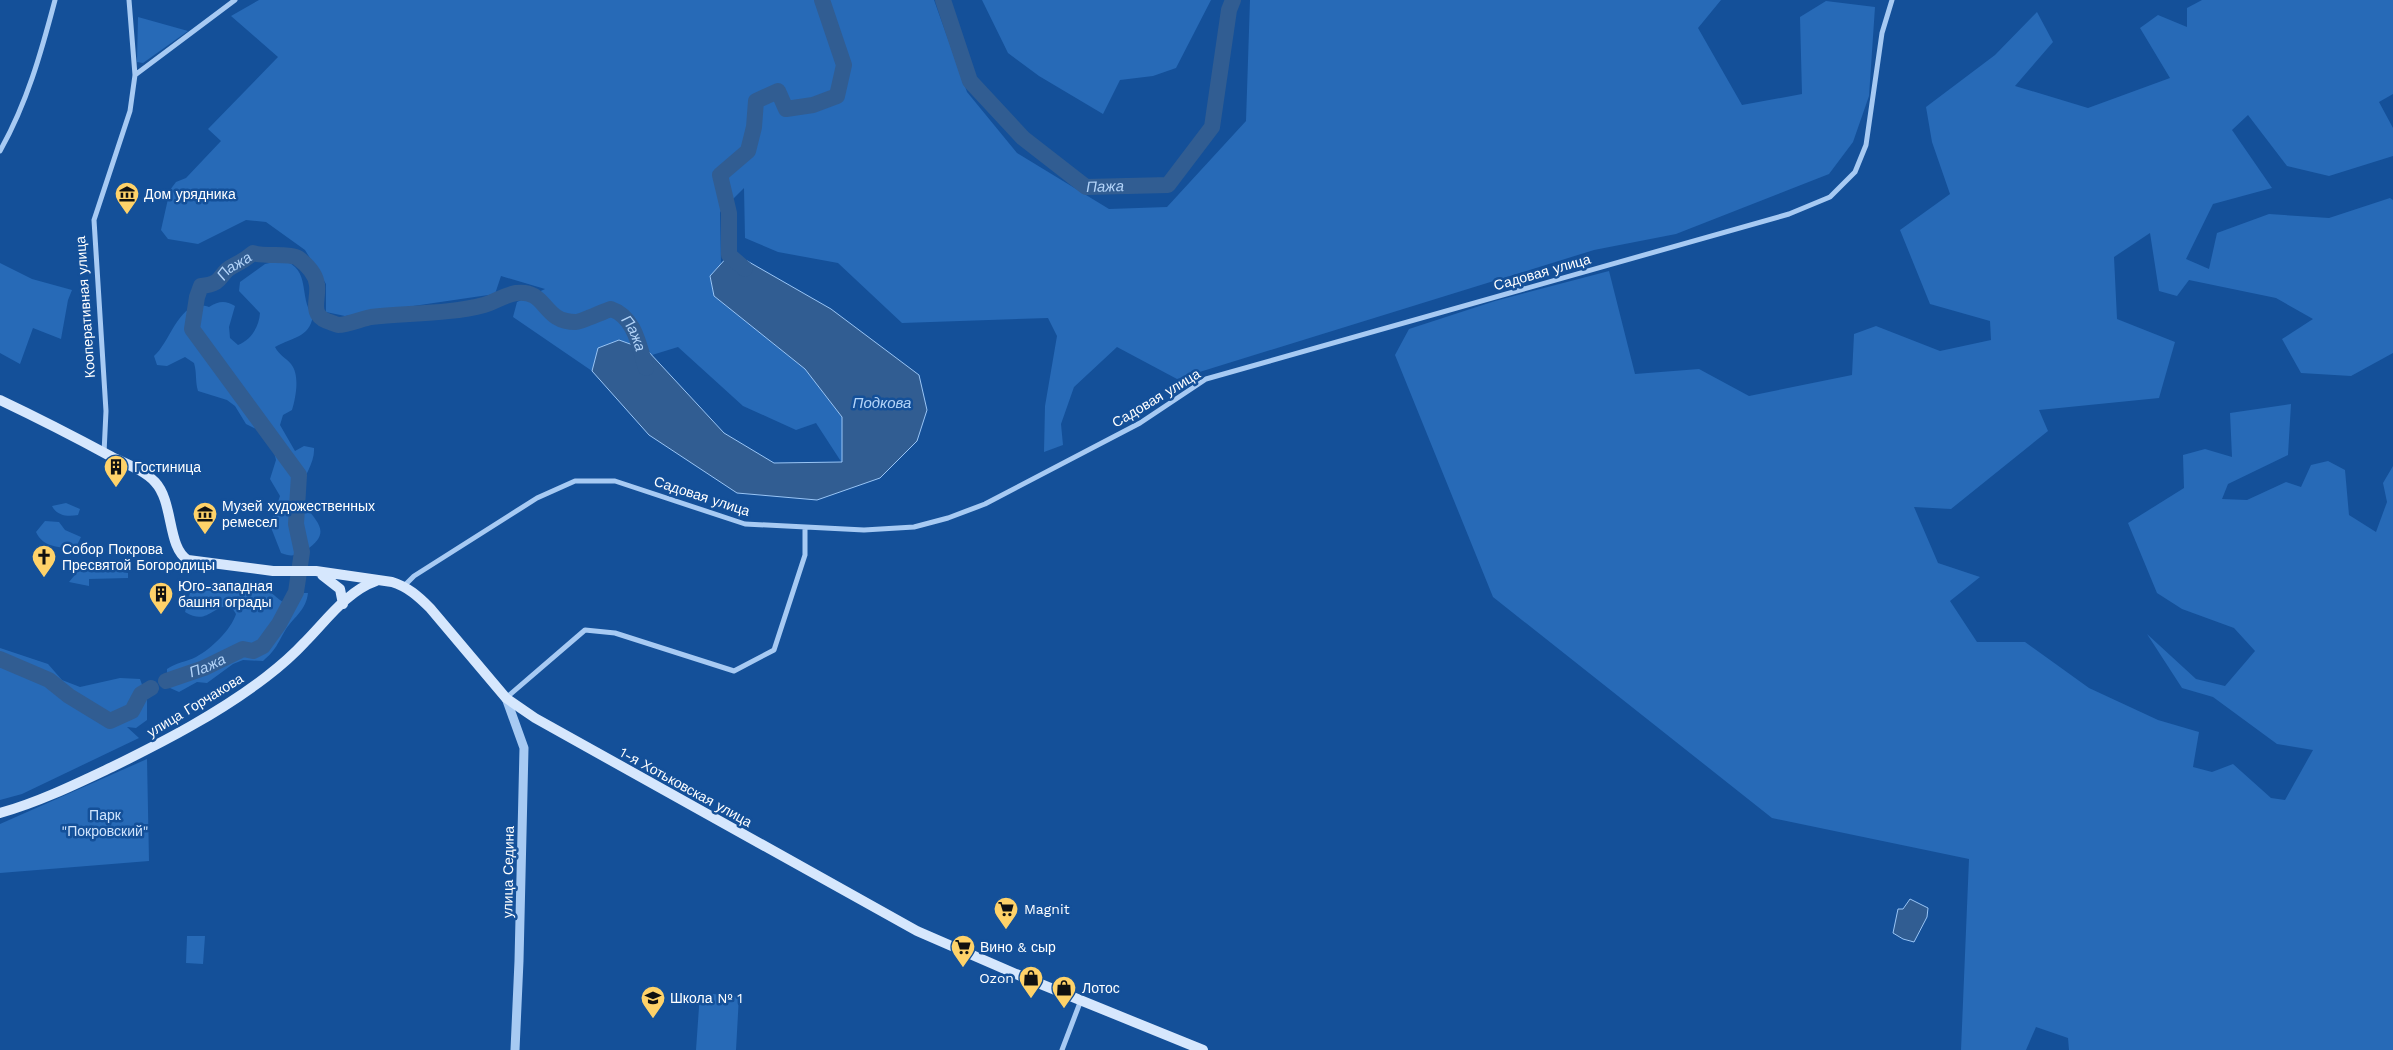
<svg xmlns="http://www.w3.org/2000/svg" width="2393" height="1050" font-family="'Work Sans',sans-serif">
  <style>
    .green { fill: #276ab7 }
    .water { fill: #315d92; stroke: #99c5f6 }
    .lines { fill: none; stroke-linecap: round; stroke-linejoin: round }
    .river { stroke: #315d92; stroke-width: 16 }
    .minor { stroke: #a7caf3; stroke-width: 5 }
    .tertiary { stroke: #a7caf3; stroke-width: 9 }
    .secondary { stroke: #d6e7fd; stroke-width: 10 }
    .labels { text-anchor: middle; stroke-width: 5; stroke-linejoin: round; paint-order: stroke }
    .poi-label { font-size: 14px; fill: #fff; stroke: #145099; text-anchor: start }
    .street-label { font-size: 14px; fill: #fff; stroke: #145099 }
    .park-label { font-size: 14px; fill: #cfe4fd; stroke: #145099 }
    .water-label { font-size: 15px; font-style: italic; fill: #b3d4f9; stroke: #145099 }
  </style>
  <rect width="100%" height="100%" fill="#145099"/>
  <!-- green -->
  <path class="green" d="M 259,0 L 934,0 L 967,92 L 1017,153 L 1109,209 L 1167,207 L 1246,121 L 1250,0 L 1721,0 L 1698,28 L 1742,105 L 1802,94 L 1800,17 L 1826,1 L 1875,7 L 1869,96 L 1853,142 L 1829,174 L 1676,234 L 1594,250 L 1177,379 L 1117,347 L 1074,387 L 1061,424 L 1063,445 L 1044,452 L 1045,406 L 1057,336 L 1048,318 L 902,323 L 838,263 L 778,252 L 745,238 L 744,188 L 720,212 L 721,264 L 710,276 L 714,296 L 805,369 L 842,417 L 842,463 L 816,423 L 796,430 L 743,406 L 678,347 L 652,355 L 647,350 L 619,340 L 598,348 L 592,371 L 513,317 L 517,302 L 545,289 L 501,276 L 495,294 L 345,316 L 326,312 L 326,284 L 305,250 L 266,222 L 246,220 L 198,244 L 168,239 L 161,230 L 170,190 L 176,182 L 186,178 L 221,141 L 208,129 L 278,57 L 231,16 Z
    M 982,0 L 1211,0 L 1176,68 L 1153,76 L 1120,80 L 1103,114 L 1039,76 L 1008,53 Z
    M 2202,0 L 2393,0 L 2393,94 L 2379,102 L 2393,128 L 2393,156 L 2329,176 L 2287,166 L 2248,115 L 2232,130 L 2272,188 L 2213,204 L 2186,259 L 2209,269 L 2217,233 L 2269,214 L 2329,218 L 2390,198 L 2393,200 L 2393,353 L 2351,376 L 2301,373 L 2282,339 L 2313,319 L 2276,298 L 2189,280 L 2177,296 L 2159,291 L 2150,233 L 2114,257 L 2117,319 L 2175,342 L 2159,398 L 2039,410 L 2048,431 L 1951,509 L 1914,507 L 1938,563 L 1980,577 L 1950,601 L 1977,642 L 2025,642 L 2089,688 L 2158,720 L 2199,732 L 2193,767 L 2212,772 L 2233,764 L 2271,798 L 2285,800 L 2313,750 L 2277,744 L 2213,697 L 2182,688 L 2147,634 L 2196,679 L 2225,686 L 2255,651 L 2234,628 L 2182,609 L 2157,593 L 2128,523 L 2184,488 L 2183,455 L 2205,449 L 2232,457 L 2230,413 L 2291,404 L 2288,455 L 2228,484 L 2222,499 L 2247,500 L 2286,482 L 2301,487 L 2311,465 L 2328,461 L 2345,470 L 2349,515 L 2376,532 L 2387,502 L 2383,483 L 2393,466 L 2393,1050 L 2069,1050 L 2068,1038 L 2036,1027 L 2026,1050 L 1961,1050 L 1969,859 L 1772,818 L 1493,597 L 1395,355 L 1409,329 L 1495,301 L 1609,271 L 1635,374 L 1699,369 L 1749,396 L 1852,375 L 1854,334 L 1876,326 L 1940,351 L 1991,340 L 1990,321 L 1930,304 L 1900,230 L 1950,194 L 1932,142 L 1926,107 L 1995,55 L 2037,12 L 2053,42 L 2015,86 L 2088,108 L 2170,78 L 2140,28 L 2158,15 L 2187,27 L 2187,8 Z
    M 138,17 L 188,31 L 143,63 L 137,62 Z
    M 283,260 C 312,270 298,297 313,316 C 309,338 293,337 275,347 C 279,355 285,357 291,364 C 300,375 296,397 292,410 L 283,415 L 280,425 L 295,451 L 304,446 L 314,448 C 315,463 304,474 302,489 C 299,516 342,526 306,550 C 297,556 291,557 281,553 L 270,525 L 280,496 L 270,479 L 276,460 L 271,440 L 264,433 L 246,424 L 235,406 L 227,400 L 198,391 C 195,381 197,373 194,363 L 185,357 L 167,366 L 157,365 L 154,356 C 171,342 179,297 209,307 C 219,301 225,300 235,306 L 229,327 L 230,338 L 238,345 C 251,340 259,327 260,313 L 239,291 L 240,282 L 265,264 Z
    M 0,263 L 32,279 L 72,290 L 68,300 L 61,339 L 33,328 L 20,364 L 0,353 Z
    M 66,503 L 80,509 L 78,515 C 68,517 57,516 52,506 Z
    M 45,521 L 59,522 L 65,530 L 81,537 L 75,549 C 61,547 43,548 36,532 Z
    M 84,564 L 128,573 L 128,578 L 89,579 L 89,586 L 69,582 Z
    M 219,584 C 238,593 243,583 259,586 C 268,588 275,597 283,602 L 302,593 L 308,593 C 306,610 295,616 286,629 C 277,644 277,649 263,661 L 243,660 L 233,664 L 207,683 L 197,682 L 179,692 L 170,688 L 167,679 L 167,669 C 177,662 186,662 196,657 C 211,649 231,630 236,614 L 231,606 C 211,605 208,626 185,612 L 190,593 L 201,592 Z
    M 0,648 L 48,664 L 62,680 L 80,687 L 120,678 L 140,679 L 147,699 L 147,720 L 136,728 L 127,727 L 139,738 L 22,794 L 0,800 Z
    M 147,759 L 149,861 L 0,873 L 0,824 Z
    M 187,936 L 205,936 L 203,964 L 186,963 Z
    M 700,993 L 739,996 L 736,1050 L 696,1050 Z"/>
  <!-- water -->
  <path class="water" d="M 729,255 L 742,258 L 831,309 L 919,375 L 927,410 L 917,441 L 880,478 L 817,500 L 737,493 L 649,435 L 592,371 L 598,348 L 619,340 L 647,350 L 724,433 L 774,463 L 842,462 L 842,417 L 805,369 L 714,296 L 710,276 Z
    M 1910,899 L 1928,908 L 1927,917 L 1914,942 L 1903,939 L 1893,933 L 1898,909 L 1903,909 Z"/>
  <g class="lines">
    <!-- river -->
    <g class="river">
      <path id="s1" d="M 943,0 L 970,81 L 1023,138 L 1086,187 L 1168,185 L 1212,127 L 1229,10 L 1233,0"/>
      <path d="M 745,269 L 729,255 L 729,213 L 720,175 L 748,151 L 754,127 L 756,101 L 778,91 L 786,109 L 813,105 L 837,96 L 844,65 L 822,0"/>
      <path d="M 0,659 L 49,680 L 69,696 L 110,721 L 132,711 L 141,694 L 151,688"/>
      <path id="s2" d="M 166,681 L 204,668 L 243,649 L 253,651 L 263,646 L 279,624 L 296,592 L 302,552 L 296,524 L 299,475 L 192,329 L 197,297 L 201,286 C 225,284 218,273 233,266 C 241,262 246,259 253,253 C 265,257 290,253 298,258 C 306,264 316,274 317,285 C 319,299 309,314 327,321 C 330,322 335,324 338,325 C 348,325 361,319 371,317 C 406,313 451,314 484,305 C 495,302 504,295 516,293 C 548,289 541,322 576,322 C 581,322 604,311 611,309 C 635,317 639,346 646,368"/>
    </g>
    <!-- minor -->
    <path class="minor" d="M 135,75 L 235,0
      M 0,151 C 27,103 41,53 55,0
      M 104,453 L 106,411 L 94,220 L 130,111 L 135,75 L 129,0
      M 404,586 L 414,576 L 537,498 L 575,481 L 615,481 L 745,524 L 864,530 L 914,527 L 948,518 L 985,504 L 1140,423 L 1206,379 L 1789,214 L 1830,197 L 1855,172 L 1866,145 L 1882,33 L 1892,0
      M 506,698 L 585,630 L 615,633 L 734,671 L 774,650 L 805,555 L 805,527
      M 1062,1050 L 1081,1000"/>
    <!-- tertiary -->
    <path class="tertiary" d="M 506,698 L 524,748 L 519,961 L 515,1050"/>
    <!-- secondary -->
    <path class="secondary" d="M 0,400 C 38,418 75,437 112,457 C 126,464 144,470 155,482 C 174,502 167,548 188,560 L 273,571 L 316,571 L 392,582 C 408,587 418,596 430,608 L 506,698 L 535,718 L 917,931 L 1016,974 L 1203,1050
      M 322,575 L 340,589 L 343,604
      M 0,813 C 39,802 76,784 112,767 C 165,741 219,713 266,677 C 279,667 293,655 305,642 C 326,621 347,591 376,581"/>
  </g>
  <!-- icons -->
  <defs>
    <symbol id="museum-pin" viewBox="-11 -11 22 30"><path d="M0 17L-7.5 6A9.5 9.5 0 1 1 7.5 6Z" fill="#ffd269" stroke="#145099"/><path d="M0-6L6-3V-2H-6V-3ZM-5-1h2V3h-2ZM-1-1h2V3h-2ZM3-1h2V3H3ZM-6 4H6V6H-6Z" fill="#111"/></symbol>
    <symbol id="building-pin" viewBox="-11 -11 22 30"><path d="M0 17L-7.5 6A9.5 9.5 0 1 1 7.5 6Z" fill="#ffd269" stroke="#145099"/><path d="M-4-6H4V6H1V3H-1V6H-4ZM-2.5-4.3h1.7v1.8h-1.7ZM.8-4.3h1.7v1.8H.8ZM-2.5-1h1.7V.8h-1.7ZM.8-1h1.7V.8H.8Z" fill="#111"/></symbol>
    <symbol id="church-pin" viewBox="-11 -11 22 30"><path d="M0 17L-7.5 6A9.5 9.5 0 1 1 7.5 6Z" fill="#ffd269" stroke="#145099"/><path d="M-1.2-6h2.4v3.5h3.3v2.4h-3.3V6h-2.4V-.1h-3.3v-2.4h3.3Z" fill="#111"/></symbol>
    <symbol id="supermarket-pin" viewBox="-11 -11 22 30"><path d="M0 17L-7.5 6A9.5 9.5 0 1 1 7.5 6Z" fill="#ffd269" stroke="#145099"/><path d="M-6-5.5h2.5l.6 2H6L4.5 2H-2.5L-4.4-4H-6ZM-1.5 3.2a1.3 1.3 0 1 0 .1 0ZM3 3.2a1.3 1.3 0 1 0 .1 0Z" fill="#111"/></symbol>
    <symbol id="shop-pin" viewBox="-11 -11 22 30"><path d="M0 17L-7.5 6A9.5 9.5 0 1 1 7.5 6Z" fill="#ffd269" stroke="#145099"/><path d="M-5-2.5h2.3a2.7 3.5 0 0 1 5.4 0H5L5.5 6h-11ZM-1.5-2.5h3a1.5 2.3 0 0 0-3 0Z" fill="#111"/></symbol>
    <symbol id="school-pin" viewBox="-11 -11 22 30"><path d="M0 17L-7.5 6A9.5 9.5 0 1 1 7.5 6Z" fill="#ffd269" stroke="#145099"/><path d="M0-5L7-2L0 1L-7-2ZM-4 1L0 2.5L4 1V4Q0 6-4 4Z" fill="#111"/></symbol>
  </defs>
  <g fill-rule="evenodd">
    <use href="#museum-pin" x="113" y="180" width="28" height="38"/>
    <use href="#building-pin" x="102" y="453" width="28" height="38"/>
    <use href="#museum-pin" x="191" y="500" width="28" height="38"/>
    <use href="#church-pin" x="30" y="543" width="28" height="38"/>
    <use href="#building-pin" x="147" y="580" width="28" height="38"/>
    <use href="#supermarket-pin" x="992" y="895" width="28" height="38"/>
    <use href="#supermarket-pin" x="949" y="933" width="28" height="38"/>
    <use href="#shop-pin" x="1017" y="964" width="28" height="38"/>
    <use href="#shop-pin" x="1050" y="974" width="28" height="38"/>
    <use href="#school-pin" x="639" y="984" width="28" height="38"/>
  </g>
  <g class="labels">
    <!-- poi labels -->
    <g class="poi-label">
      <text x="144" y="199">Дом урядника</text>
      <text x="134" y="472">Гостиница</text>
      <text x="222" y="511">Музей художественных<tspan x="222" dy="16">ремесел</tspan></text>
      <text x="62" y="554">Собор Покрова<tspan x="62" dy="16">Пресвятой Богородицы</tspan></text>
      <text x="178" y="591">Юго-западная<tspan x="178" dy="16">башня ограды</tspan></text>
      <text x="1024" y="914">Magnit</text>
      <text x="980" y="952">Вино &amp; сыр</text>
      <text x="1014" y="983" text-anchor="end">Ozon</text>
      <text x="1082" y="993">Лотос</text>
      <text x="670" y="1003">Школа № 1</text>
    </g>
    <!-- street labels -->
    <g class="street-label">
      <text transform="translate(1542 272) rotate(-16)" y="5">Садовая улица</text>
      <text transform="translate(85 307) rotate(-94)" y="5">Кооперативная улица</text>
      <text transform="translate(1156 398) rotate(-31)" y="5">Садовая улица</text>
      <text transform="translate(702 496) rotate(18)" y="5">Садовая улица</text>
      <text transform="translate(195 705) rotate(-31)" y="5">улица Горчакова</text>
      <text transform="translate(686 787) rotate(29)" y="5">1-я Хотьковская улица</text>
      <text transform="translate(508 872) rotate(-89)" y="5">улица Седина</text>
    </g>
    <!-- park labels -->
    <g class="park-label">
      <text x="105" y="820">Парк<tspan x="105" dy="16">"Покровский"</tspan></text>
    </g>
    <!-- water labels -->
    <g class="water-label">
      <text dy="5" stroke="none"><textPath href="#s1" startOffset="262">Пажа</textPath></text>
      <text dy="5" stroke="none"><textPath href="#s2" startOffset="552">Пажа</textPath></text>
      <text dy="5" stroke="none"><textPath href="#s2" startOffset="1031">Пажа</textPath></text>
      <text x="882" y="408">Подкова</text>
      <text dy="5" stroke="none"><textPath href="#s2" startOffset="44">Пажа</textPath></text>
    </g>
  </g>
</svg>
